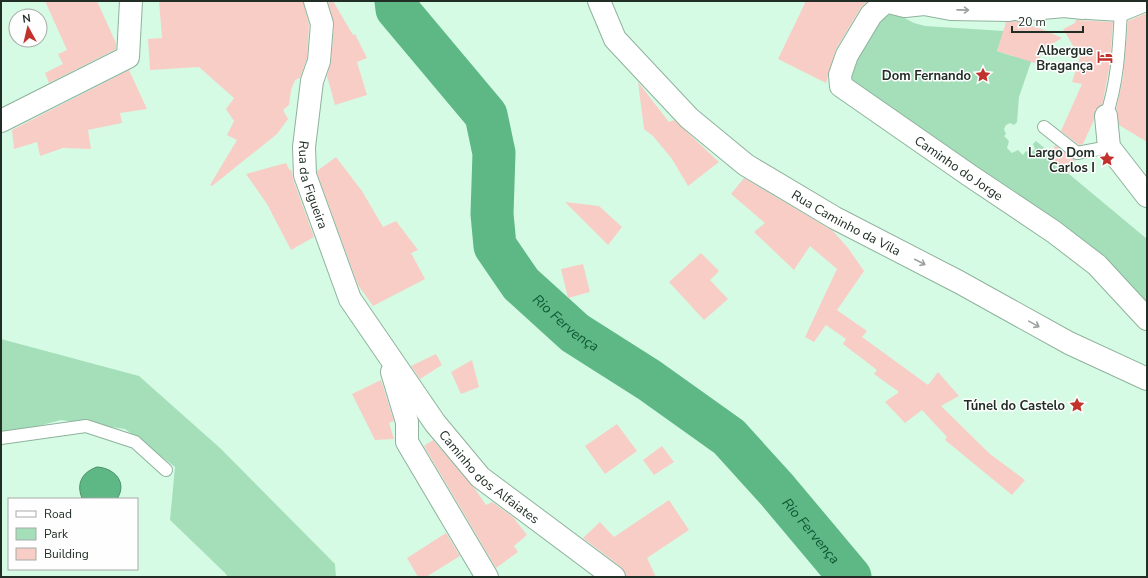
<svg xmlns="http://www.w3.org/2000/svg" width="1148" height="578" font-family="'Nunito Sans',sans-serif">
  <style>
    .green { fill: #a4dfba }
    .water { fill: #5db885; stroke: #4b8f68 }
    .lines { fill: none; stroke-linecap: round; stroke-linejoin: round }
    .river { stroke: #5db885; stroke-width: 43 }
    .building { fill: #f8cdc6 }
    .service-casing { stroke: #8fb29c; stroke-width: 14 }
    .minor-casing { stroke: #8fb29c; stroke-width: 24 }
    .service { stroke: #fff; stroke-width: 12 }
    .minor { stroke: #fff; stroke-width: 22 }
    .oneway { stroke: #9ba19d }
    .labels { text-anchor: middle; stroke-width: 3; stroke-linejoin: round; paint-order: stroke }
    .poi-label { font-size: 13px; font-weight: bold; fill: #202e25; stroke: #fefefe; text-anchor: end }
    .street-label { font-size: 13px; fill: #202e25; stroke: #fefefe }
    .water-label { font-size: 14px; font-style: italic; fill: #0e5533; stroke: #fefefe }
  </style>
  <rect width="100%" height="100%" fill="#d6fbe4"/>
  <!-- green -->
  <path class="green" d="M 895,13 L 914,23 L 925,26 L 1004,31 L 997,51 L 1012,56 L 1019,51 L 1032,59 L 1019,97 L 1017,122 L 1014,125 L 1010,123 L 1006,125 L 1004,129 L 1006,134 L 1004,136 L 1009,141 L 1007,148 L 1012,153 L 1018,150 L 1023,155 L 1026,151 L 1030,153 L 1035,149 L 1033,144 L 1036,141 L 1054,156 L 1051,159 L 1147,239 L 1147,308 L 851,85 L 851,60 L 877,19 Z
    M 1,339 L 139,376 L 220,448 L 335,564 L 336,577 L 228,577 L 225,573 L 170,520 L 175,467 L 125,429 L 61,420 L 1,436 Z"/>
  <!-- water -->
  <path class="water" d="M 97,467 C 114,468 128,482 117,499 L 82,498 C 76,484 82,472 97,467 Z"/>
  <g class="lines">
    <!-- river -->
    <path class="river" id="s1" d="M 396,1 L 397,9 L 486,115 L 494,153 L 492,214 L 495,246 L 521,284 L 575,333 L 649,380 L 729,437 L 777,490 L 850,577"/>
  </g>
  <!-- building -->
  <path class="building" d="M 45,1 L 97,1 L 116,43 L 116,49 L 49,83 L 45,73 L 63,64 L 58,54 L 67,50 Z
    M 159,1 L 303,1 L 309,25 L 307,58 L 300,78 L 295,80 L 291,90 L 289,105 L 283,110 L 288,119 L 277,134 L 212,186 L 210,185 L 237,140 L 227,135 L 234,121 L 226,109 L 234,98 L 199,67 L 150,70 L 148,39 L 162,38 Z
    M 328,1 L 333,1 L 353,35 L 355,34 L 367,58 L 357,62 L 367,95 L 335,105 L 327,76 L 331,62 L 334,25 Z
    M 806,1 L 868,1 L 860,9 L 836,49 L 826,83 L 778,59 Z
    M 1147,13 L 1147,142 L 1119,125 L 1116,109 L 1123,78 L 1128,21 Z
    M 1076,20 L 1113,22 L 1110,63 L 1103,101 L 1102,105 L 1095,110 L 1094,120 L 1083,144 L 1079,145 L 1061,131 L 1082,84 L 1072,82 L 1080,57 L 1063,29 L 1075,23 Z
    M 1015,21 L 1042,29 L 1062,38 L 1042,50 L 1038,64 L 997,51 L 1006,22 Z
    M 129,70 L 147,109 L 120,113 L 122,123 L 88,130 L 91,149 L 63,148 L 40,156 L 37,142 L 14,149 L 12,130 Z
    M 638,82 L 669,122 L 674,120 L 719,162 L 688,186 L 672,159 L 653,136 L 644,129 Z
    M 1055,145 L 1075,160 L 1069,174 L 1049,158 Z
    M 336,157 L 362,191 L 383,227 L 396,221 L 418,250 L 411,253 L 425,279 L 373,306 L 358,285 L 317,173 L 317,171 Z
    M 286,163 L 289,169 L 292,171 L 293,179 L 314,237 L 291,250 L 267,204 L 246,174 Z
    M 744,178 L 833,231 L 848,248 L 864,271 L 837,310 L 867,331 L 862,337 L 928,385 L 938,372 L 959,396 L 941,406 L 990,454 L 1025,480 L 1012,495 L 945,440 L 947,437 L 922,410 L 905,423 L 885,402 L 899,392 L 874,374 L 877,370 L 843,344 L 846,339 L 826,325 L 814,342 L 805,337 L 837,269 L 810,246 L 794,270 L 754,232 L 765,223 L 731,194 Z
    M 565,202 L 599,206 L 622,227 L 608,245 Z
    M 701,253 L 719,271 L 710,280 L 728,299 L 704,320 L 669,282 Z
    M 583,264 L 590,292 L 568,298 L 561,269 Z
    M 436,354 L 442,365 L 420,379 L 411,366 Z
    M 472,360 L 479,387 L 461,394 L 451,372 Z
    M 381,380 L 394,421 L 389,423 L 394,439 L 375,440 L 352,394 Z
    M 617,424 L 637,451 L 605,474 L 585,446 Z
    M 433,440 L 475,489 L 486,505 L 492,502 L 513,517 L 527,535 L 514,546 L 518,552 L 496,568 L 424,446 Z
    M 662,446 L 674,462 L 654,475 L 643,460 Z
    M 669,500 L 689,530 L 647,558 L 656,577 L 626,577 L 621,567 L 583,538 L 600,522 L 614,537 Z
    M 446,533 L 460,556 L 426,577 L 418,577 L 407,558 Z"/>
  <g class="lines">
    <defs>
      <path id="service" d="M 1106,116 C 1118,82 1119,46 1121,10
        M 1044,127 L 1077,153 L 1109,147
        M 1,438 L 86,426 L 135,442 L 166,470"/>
      <g id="minor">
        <path id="s2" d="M 315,1 L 322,24 L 319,61 L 312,81 L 304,147 L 305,175 L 350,299 L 435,423 L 480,477 L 614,577"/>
        <path id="s3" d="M 599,1 L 615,39 L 689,118 L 746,165 L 835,218 L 959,282 L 1069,343 L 1147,379"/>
        <path d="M 885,1 L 905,6 L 924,4 L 951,9 L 1010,10"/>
        <path id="s4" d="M 886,1 L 871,15 L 847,55 L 840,75 L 841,86 L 969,175 L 1054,232 L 1097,265 L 1147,319"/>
        <path d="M 1088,8 L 1121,10 L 1143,1"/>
        <path d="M 1020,10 L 1064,6 L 1083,8"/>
        <path d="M 1106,116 L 1109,147 L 1147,196"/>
        <path d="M 1,121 L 128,57 L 131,1"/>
        <path d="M 392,372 L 407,422 L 407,442 L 487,577"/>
      </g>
    </defs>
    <!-- service casing -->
    <use href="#service" class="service-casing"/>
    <!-- minor casing -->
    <use href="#minor" class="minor-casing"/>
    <!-- service -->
    <use href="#service" class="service"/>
    <!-- minor -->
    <use href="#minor" class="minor"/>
  </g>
  <!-- one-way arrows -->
  <defs><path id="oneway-shaft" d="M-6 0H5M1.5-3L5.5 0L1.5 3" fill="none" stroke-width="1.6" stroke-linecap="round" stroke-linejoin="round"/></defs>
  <g class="oneway">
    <use href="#oneway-shaft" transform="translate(963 10) rotate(1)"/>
    <use href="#oneway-shaft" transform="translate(920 262) rotate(27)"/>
    <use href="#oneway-shaft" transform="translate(1034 324) rotate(29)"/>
  </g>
  <!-- icons -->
  <defs>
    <symbol id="hotel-bare" viewBox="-9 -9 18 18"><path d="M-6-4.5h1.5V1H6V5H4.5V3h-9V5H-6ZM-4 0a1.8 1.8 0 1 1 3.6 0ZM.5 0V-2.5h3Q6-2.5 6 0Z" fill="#c0322b" stroke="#fefefe" stroke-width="2.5" paint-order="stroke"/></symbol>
    <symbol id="sight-bare" viewBox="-9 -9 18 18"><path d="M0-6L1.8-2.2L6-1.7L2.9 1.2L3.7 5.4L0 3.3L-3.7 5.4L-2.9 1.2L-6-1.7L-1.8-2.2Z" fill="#c0322b" stroke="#fefefe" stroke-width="2.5" paint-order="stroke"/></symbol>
  </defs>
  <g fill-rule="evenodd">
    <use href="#hotel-bare" x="1094" y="46" width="22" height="22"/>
    <use href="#sight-bare" x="972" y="64" width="22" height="22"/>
    <use href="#sight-bare" x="1096" y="148" width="22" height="22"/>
    <use href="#sight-bare" x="1066" y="394" width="22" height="22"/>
  </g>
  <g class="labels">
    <!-- poi labels -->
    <g class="poi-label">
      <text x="1093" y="55">Albergue<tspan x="1093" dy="15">Bragança</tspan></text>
      <text x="971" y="80">Dom Fernando</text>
      <text x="1095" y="157">Largo Dom<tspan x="1095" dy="15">Carlos I</tspan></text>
      <text x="1065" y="410">Túnel do Castelo</text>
    </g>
    <!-- street labels -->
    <g class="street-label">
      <text dy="5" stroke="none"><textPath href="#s4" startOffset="243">Caminho do Jorge</textPath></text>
      <text dy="5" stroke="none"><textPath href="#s2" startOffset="188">Rua da Figueira</textPath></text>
      <text dy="5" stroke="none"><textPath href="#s3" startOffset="339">Rua Caminho da Vila</textPath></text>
      <text dy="5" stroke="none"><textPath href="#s2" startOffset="536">Caminho dos Alfaiates</textPath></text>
    </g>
    <!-- water labels -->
    <g class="water-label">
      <text dy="5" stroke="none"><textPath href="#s1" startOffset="384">Rio Fervença</textPath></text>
      <text dy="5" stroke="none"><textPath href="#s1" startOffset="708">Rio Fervença</textPath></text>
    </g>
  </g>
  <!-- border -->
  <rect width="1148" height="578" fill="none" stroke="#202e25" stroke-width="4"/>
  <!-- legend -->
  <rect x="8" y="498" width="130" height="72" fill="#fefefe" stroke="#a5aba7"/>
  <rect x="16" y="511" width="20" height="6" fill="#ffffff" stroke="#a5aba7"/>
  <text x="44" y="518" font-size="12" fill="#202e25">Road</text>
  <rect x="16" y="528" width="20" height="12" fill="#a4dfba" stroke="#a5aba7"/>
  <text x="44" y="538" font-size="12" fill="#202e25">Park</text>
  <rect x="16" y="548" width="20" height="12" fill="#f8cdc6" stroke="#a5aba7"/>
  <text x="44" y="558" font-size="12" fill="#202e25">Building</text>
  <!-- north arrow -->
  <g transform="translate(28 28) rotate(352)"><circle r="19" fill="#fefefe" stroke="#a5aba7"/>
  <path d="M0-3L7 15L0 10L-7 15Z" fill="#c0322b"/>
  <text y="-6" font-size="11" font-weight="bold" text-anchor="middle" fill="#202e25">N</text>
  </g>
  <!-- scale -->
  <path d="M1012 26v6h71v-6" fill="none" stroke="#202e25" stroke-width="2"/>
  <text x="1018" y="26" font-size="12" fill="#202e25" stroke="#fefefe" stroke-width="3" paint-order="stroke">20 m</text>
</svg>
